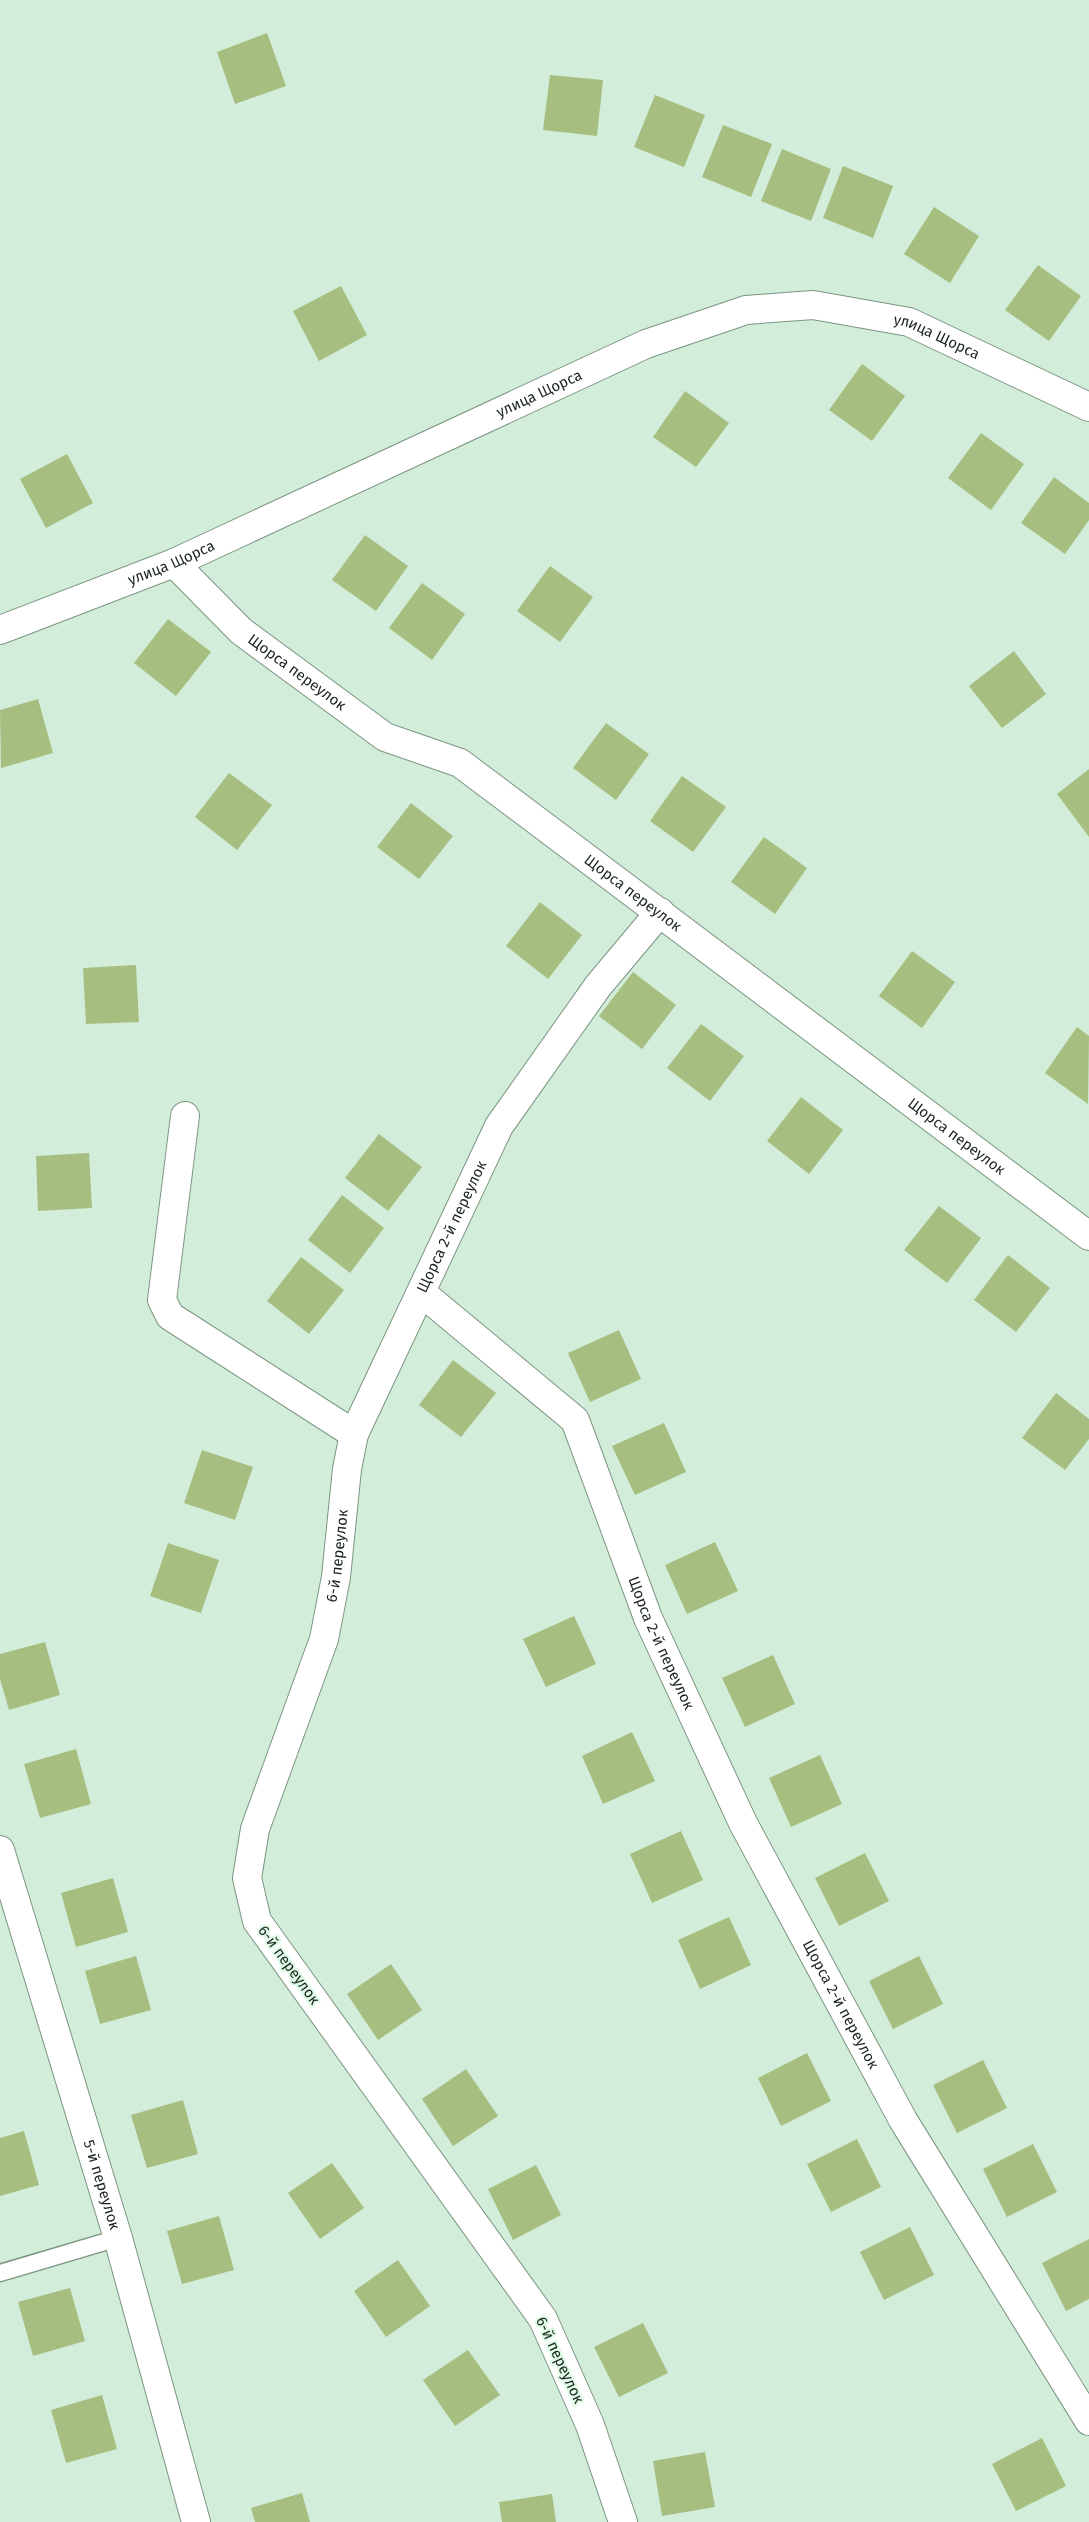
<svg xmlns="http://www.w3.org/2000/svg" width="1089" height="2522" font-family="'Fira Sans',sans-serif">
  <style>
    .building { fill: #a6bf81 }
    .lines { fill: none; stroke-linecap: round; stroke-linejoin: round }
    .lane-casing { stroke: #7c9583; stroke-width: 19 }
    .street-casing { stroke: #7c9583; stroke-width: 30 }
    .secondary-casing { stroke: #7c9583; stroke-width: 30 }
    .lane { stroke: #fff; stroke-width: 16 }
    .street { stroke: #fff; stroke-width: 28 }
    .secondary { stroke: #fff; stroke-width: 28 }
    .labels { text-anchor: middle; stroke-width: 4.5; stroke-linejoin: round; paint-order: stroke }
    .street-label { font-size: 15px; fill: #1b251e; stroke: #dffae6 }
  </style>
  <rect width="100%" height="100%" fill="#d2edd9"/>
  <!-- building -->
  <path class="building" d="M 267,33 L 286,86 L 235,104 L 217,52 Z
    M 550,75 L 603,80 L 597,136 L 543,130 Z
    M 655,95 L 705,115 L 684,167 L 634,147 Z
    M 723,125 L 772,144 L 751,197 L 702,177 Z
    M 782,149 L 831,169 L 811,221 L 761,201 Z
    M 843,166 L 893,186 L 873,238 L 823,218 Z
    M 934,207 L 979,236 L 950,283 L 904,254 Z
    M 1038,265 L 1081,296 L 1049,341 L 1005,310 Z
    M 341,286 L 367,335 L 319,361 L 293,311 Z
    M 862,364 L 905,396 L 872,441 L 829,410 Z
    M 685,391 L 729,423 L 696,467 L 653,437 Z
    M 981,433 L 1024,464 L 991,510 L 948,478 Z
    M 67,454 L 93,503 L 46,528 L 20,479 Z
    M 1054,477 L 1089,503 L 1089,520 L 1065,554 L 1021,523 Z
    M 365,535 L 408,566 L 376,611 L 332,580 Z
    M 550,566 L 593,597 L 560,642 L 517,611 Z
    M 422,583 L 465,614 L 432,660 L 389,628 Z
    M 168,619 L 211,652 L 176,696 L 134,663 Z
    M 1014,651 L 1046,694 L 1002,728 L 969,686 Z
    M 38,699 L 53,753 L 1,768 L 0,710 Z
    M 606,723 L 649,754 L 616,800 L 573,768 Z
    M 1089,769 L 1089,837 L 1057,794 Z
    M 229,773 L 272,805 L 237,850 L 195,817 Z
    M 682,776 L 726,807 L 693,852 L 650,821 Z
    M 411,803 L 453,836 L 419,879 L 377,847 Z
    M 764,837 L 807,868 L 775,914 L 731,882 Z
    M 540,902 L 582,935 L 548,979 L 506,946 Z
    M 912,951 L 955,982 L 922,1028 L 879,996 Z
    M 136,965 L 139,1022 L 86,1024 L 83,968 Z
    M 633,972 L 676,1005 L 642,1049 L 599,1016 Z
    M 701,1024 L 744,1056 L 710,1101 L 667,1068 Z
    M 1077,1027 L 1089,1036 L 1088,1104 L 1045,1073 Z
    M 801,1097 L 843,1130 L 809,1174 L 767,1141 Z
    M 379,1134 L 422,1167 L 388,1211 L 345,1178 Z
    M 89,1153 L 92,1208 L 38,1211 L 36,1156 Z
    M 342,1195 L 384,1228 L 350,1273 L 308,1240 Z
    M 939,1206 L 981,1238 L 947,1283 L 904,1250 Z
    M 1008,1255 L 1050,1288 L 1016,1332 L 974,1300 Z
    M 301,1257 L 344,1290 L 309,1334 L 267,1301 Z
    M 619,1330 L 641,1379 L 590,1402 L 568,1353 Z
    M 453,1360 L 496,1393 L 461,1437 L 419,1405 Z
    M 1056,1393 L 1089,1419 L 1089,1439 L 1065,1470 L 1022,1438 Z
    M 664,1423 L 686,1472 L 635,1495 L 612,1446 Z
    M 202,1450 L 253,1467 L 235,1520 L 184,1503 Z
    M 715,1542 L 738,1591 L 687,1614 L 665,1565 Z
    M 168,1543 L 219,1560 L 201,1613 L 150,1596 Z
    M 574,1616 L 596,1664 L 546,1687 L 523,1639 Z
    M 45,1642 L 60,1695 L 9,1710 L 0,1679 L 0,1654 Z
    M 773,1655 L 795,1704 L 745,1727 L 722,1678 Z
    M 632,1732 L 655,1781 L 603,1804 L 582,1756 Z
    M 76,1749 L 91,1804 L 40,1818 L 24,1764 Z
    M 820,1755 L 842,1804 L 791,1827 L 769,1778 Z
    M 681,1831 L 703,1880 L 652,1903 L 630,1854 Z
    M 865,1853 L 889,1901 L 839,1926 L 815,1878 Z
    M 113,1878 L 128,1932 L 76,1947 L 61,1893 Z
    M 729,1917 L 751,1965 L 700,1989 L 678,1940 Z
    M 136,1956 L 151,2010 L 100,2024 L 85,1971 Z
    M 919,1956 L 943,2004 L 893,2029 L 869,1981 Z
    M 391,1964 L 422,2010 L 378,2040 L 347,1994 Z
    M 807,2053 L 831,2101 L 781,2126 L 758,2078 Z
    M 983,2060 L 1007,2108 L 957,2133 L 933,2085 Z
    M 466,2069 L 498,2116 L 453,2146 L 422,2099 Z
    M 183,2100 L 198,2154 L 147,2168 L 131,2115 Z
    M 24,2131 L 39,2185 L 0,2196 L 0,2138 Z
    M 857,2139 L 881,2187 L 831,2212 L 807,2164 Z
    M 1033,2144 L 1057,2192 L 1007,2217 L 983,2169 Z
    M 332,2163 L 364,2208 L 320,2239 L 288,2193 Z
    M 536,2165 L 561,2215 L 513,2240 L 488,2189 Z
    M 219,2216 L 234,2270 L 182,2284 L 167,2231 Z
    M 910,2227 L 934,2275 L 884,2300 L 860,2252 Z
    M 1089,2239 L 1089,2299 L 1066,2311 L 1042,2263 Z
    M 398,2260 L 430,2306 L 386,2337 L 354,2291 Z
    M 70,2288 L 85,2341 L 33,2356 L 18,2302 Z
    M 643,2323 L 668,2373 L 619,2397 L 594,2347 Z
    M 468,2350 L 500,2395 L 455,2426 L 423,2380 Z
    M 102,2395 L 117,2449 L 66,2463 L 51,2410 Z
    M 1042,2438 L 1066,2486 L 1016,2511 L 992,2464 Z
    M 705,2452 L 715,2507 L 662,2516 L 653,2461 Z
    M 302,2493 L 310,2522 L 255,2522 L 251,2508 Z
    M 552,2494 L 556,2522 L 502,2522 L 499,2502 Z"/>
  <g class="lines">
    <defs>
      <path id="lane" d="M 0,2273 L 118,2238"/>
      <g id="street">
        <path id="s1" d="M 174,563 L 241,631 L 385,737 L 460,763 L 1089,1236"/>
        <path d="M 185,1116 L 162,1300 L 170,1316 L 354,1434"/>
        <path id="s2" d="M 422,1293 L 575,1420 L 648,1618 L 743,1823 L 903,2120 L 1089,2421"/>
        <path id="s3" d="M 0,1850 L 118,2238 L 196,2522"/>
        <path id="s4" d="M 623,2522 L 590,2425 L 543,2319 L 257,1921 L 247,1878 L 255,1829 L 324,1639 L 336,1577 L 347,1469 L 354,1434 L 499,1126 L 598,986 L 660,912"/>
      </g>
      <g id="secondary">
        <path id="s5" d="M 0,630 L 174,563 L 646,344 L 746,310 L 813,305 L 909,322 L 1089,407"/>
      </g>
    </defs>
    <!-- lane casing -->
    <use href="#lane" class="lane-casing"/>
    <!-- street casing -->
    <use href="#street" class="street-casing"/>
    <!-- secondary casing -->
    <use href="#secondary" class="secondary-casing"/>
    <!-- lane -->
    <use href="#lane" class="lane"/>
    <!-- street -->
    <use href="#street" class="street"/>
    <!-- secondary -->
    <use href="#secondary" class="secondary"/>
  </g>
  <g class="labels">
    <!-- street labels -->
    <g class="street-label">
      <text dy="5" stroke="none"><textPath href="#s5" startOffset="1008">улица Щорса</textPath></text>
      <text dy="5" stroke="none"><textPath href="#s5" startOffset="589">улица Щорса</textPath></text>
      <text dy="5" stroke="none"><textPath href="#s5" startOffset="184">улица Щорса</textPath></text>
      <text dy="5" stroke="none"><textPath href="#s1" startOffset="165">Щорса переулок</textPath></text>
      <text dy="5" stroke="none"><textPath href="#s1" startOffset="570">Щорса переулок</textPath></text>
      <text dy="5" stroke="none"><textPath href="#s1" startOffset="975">Щорса переулок</textPath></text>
      <text dy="5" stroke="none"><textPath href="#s4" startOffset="1441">Щорса 2-й переулок</textPath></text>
      <text dy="5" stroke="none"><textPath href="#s4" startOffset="1089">6-й переулок</textPath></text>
      <text dy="5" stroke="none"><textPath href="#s2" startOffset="438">Щорса 2-й переулок</textPath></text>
      <text transform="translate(289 1965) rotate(54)" y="5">6-й переулок</text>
      <text dy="5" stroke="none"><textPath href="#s2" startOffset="842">Щорса 2-й переулок</textPath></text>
      <text dy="5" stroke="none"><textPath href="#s3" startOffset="350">5-й переулок</textPath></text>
      <text transform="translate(560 2360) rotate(65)" y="5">6-й переулок</text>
    </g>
  </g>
</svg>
